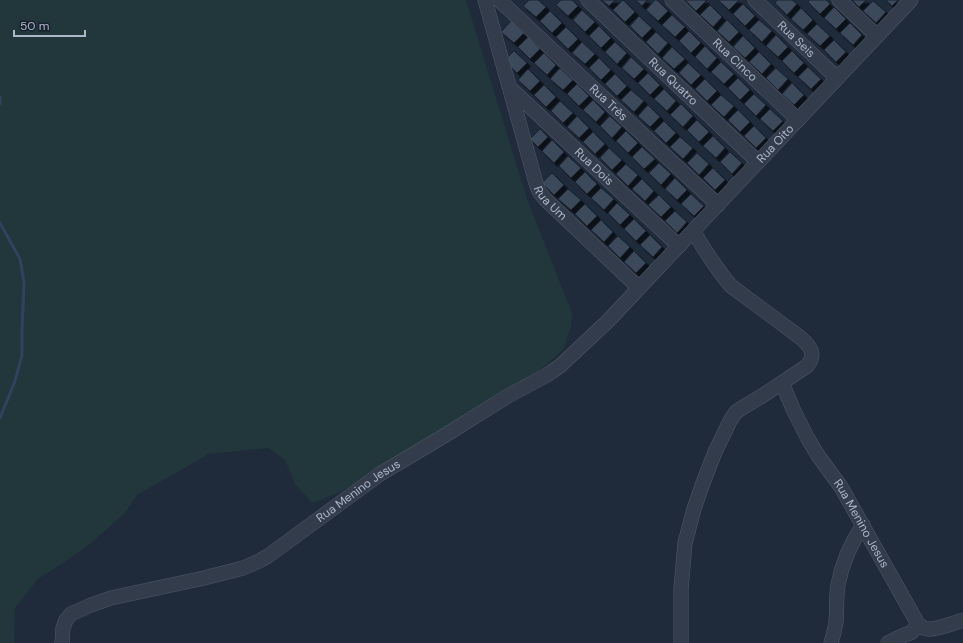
<svg xmlns="http://www.w3.org/2000/svg" width="963" height="643" font-family="'DM Sans',sans-serif">
  <style>
    .green { fill: #21373b }
    .lines { fill: none; stroke-linecap: round; stroke-linejoin: round }
    .stream { stroke: #2f4361; stroke-width: 3 }
    .building { fill: #3b485a; stroke: #1a2331; filter: url(#shadow) }
    .minor-casing { stroke: #505968; stroke-width: 15 }
    .minor { stroke: #333c4a; stroke-width: 14 }
    .labels { text-anchor: middle; stroke-width: 3; stroke-linejoin: round; paint-order: stroke }
    .street-label { font-size: 12px; fill: #adb6c7; stroke: #18212f }
  </style>
  <defs>
    <filter id="shadow"><feDropShadow dx="3.5" dy="3.5" stdDeviation="0" flood-color="#0009"/></filter>
  </defs>
  <rect width="100%" height="100%" fill="#1f2a3a"/>
  <!-- green -->
  <path class="green" d="M 0,0 L 466,0 L 527,199 L 572,313 L 571,327 L 563,350 L 540,370 L 398,456 L 341,492 L 312,503 L 295,484 L 285,460 L 268,448 L 209,454 L 137,495 L 125,513 L 90,544 L 63,563 L 38,579 L 15,608 L 14,643 L 0,643 Z"/>
  <g class="lines">
    <!-- stream -->
    <path class="stream" d="M 0,97 L 0,104
      M 0,223 L 20,259 L 24,282 L 22,330 L 22,355 L 15,381 L 0,418"/>
  </g>
  <!-- building -->
  <path class="building" d="M 529,0 L 538,0 L 546,7 L 536,17 L 523,6 Z
    M 561,0 L 572,0 L 578,6 L 568,16 L 556,5 Z
    M 602,0 L 615,0 L 609,6 Z
    M 623,0 L 635,12 L 625,22 L 613,10 Z
    M 636,0 L 647,0 L 642,6 Z
    M 655,0 L 657,0 L 668,11 L 658,21 L 646,10 Z
    M 685,0 L 705,0 L 706,1 L 696,11 Z
    M 718,0 L 739,0 L 729,10 Z
    M 777,0 L 792,0 L 797,4 L 787,15 L 775,3 Z
    M 810,0 L 826,0 L 830,4 L 820,14 L 808,2 Z
    M 852,0 L 866,0 L 859,7 Z
    M 886,0 L 898,0 L 892,6 Z
    M 873,1 L 886,12 L 876,23 L 863,11 Z
    M 743,4 L 755,16 L 745,26 L 733,14 Z
    M 710,5 L 722,17 L 713,27 L 700,15 Z
    M 834,7 L 846,19 L 836,29 L 824,18 Z
    M 801,8 L 813,20 L 803,30 L 791,19 Z
    M 582,10 L 595,22 L 585,32 L 573,20 Z
    M 550,11 L 562,23 L 552,33 L 540,21 Z
    M 672,15 L 685,27 L 675,37 L 662,25 Z
    M 639,16 L 652,28 L 642,38 L 630,26 Z
    M 727,20 L 739,32 L 729,42 L 717,31 Z
    M 759,20 L 772,31 L 762,42 L 749,30 Z
    M 511,21 L 524,33 L 514,43 L 501,32 Z
    M 850,23 L 862,35 L 853,45 L 840,33 Z
    M 817,24 L 830,36 L 820,46 L 807,34 Z
    M 599,26 L 611,38 L 601,48 L 589,36 Z
    M 566,27 L 578,39 L 568,49 L 556,37 Z
    M 689,31 L 701,43 L 691,53 L 679,41 Z
    M 656,32 L 668,43 L 658,54 L 646,42 Z
    M 776,35 L 788,47 L 778,57 L 766,46 Z
    M 743,36 L 755,48 L 745,58 L 733,47 Z
    M 528,37 L 540,49 L 530,59 L 518,47 Z
    M 834,40 L 846,52 L 836,62 L 824,50 Z
    M 582,42 L 595,54 L 585,64 L 572,53 Z
    M 615,42 L 627,53 L 617,64 L 605,52 Z
    M 705,46 L 717,58 L 707,69 L 695,57 Z
    M 672,47 L 685,59 L 674,69 L 662,58 Z
    M 514,51 L 527,63 L 517,73 L 504,61 Z
    M 792,51 L 804,63 L 794,73 L 782,61 Z
    M 759,52 L 771,64 L 762,74 L 749,62 Z
    M 544,53 L 556,65 L 547,75 L 534,63 Z
    M 631,57 L 644,69 L 634,79 L 622,68 Z
    M 599,58 L 611,70 L 601,80 L 589,68 Z
    M 721,62 L 734,74 L 724,84 L 711,72 Z
    M 688,63 L 701,75 L 691,85 L 679,73 Z
    M 808,67 L 821,79 L 811,89 L 798,77 Z
    M 560,68 L 573,80 L 563,90 L 550,79 Z
    M 776,68 L 788,79 L 778,90 L 766,78 Z
    M 528,69 L 540,81 L 530,91 L 518,80 Z
    M 648,73 L 660,85 L 650,95 L 638,83 Z
    M 615,74 L 627,86 L 617,96 L 605,84 Z
    M 738,78 L 750,90 L 740,100 L 728,88 Z
    M 705,79 L 717,91 L 707,101 L 695,89 Z
    M 792,83 L 804,95 L 794,105 L 782,94 Z
    M 577,84 L 589,96 L 579,106 L 567,94 Z
    M 544,85 L 556,97 L 546,107 L 534,95 Z
    M 664,89 L 676,101 L 667,111 L 654,99 Z
    M 631,90 L 644,101 L 634,112 L 621,100 Z
    M 754,94 L 766,105 L 756,116 L 744,104 Z
    M 721,95 L 734,106 L 724,117 L 711,105 Z
    M 593,100 L 605,112 L 596,122 L 583,110 Z
    M 560,101 L 573,113 L 563,123 L 551,111 Z
    M 681,104 L 693,116 L 683,127 L 670,115 Z
    M 648,105 L 660,117 L 650,127 L 638,116 Z
    M 770,109 L 783,121 L 773,131 L 760,119 Z
    M 738,110 L 750,122 L 740,132 L 728,120 Z
    M 577,116 L 589,128 L 579,138 L 567,127 Z
    M 610,116 L 622,127 L 612,138 L 600,126 Z
    M 697,120 L 709,132 L 699,142 L 687,130 Z
    M 664,121 L 676,133 L 666,143 L 654,131 Z
    M 754,126 L 766,138 L 756,148 L 744,136 Z
    M 540,129 L 548,137 L 538,147 L 530,139 Z
    M 626,131 L 638,143 L 628,153 L 616,141 Z
    M 593,132 L 605,144 L 595,154 L 583,142 Z
    M 713,136 L 725,148 L 716,158 L 703,146 Z
    M 680,137 L 693,148 L 683,159 L 670,147 Z
    M 552,140 L 564,152 L 554,163 L 542,151 Z
    M 642,147 L 655,159 L 644,169 L 632,157 Z
    M 609,148 L 622,160 L 612,170 L 600,158 Z
    M 730,152 L 742,163 L 732,174 L 720,162 Z
    M 697,153 L 709,164 L 699,175 L 687,163 Z
    M 568,156 L 581,168 L 571,178 L 559,166 Z
    M 659,163 L 671,174 L 661,185 L 649,173 Z
    M 626,164 L 638,175 L 628,186 L 616,174 Z
    M 713,168 L 725,180 L 715,190 L 703,178 Z
    M 585,172 L 597,184 L 587,194 L 575,182 Z
    M 552,173 L 564,185 L 554,195 L 542,183 Z
    M 675,178 L 687,190 L 677,200 L 665,189 Z
    M 642,179 L 654,191 L 645,201 L 632,189 Z
    M 601,188 L 614,199 L 604,210 L 591,198 Z
    M 568,189 L 581,200 L 571,210 L 558,199 Z
    M 691,194 L 704,206 L 694,216 L 681,204 Z
    M 659,195 L 671,207 L 661,217 L 648,205 Z
    M 617,203 L 630,215 L 620,225 L 608,213 Z
    M 585,204 L 597,216 L 587,226 L 575,214 Z
    M 675,211 L 687,222 L 677,233 L 665,221 Z
    M 634,219 L 646,231 L 636,241 L 624,229 Z
    M 601,220 L 613,232 L 604,242 L 591,230 Z
    M 650,235 L 662,247 L 653,257 L 640,245 Z
    M 618,236 L 630,247 L 620,258 L 608,246 Z
    M 634,251 L 646,263 L 636,273 L 624,262 Z"/>
  <g class="lines">
    <defs>
      <g id="minor">
        <path id="s1" d="M 485,0 L 536,183 L 539,191 L 545,199 L 639,288"/>
        <path id="s2" d="M 499,0 L 718,205"/>
        <path id="s3" d="M 588,0 L 758,162"/>
        <path id="s4" d="M 672,0 L 798,120"/>
        <path id="s5" d="M 755,0 L 837,78"/>
        <path d="M 839,0 L 877,36"/>
        <path id="s6" d="M 510,88 L 679,246"/>
        <path id="s7" d="M 782,383 L 793,409 L 807,437 L 817,454 L 841,487 L 918,624 C 921,626 923,629 927,629 C 936,630 954,623 963,620"/>
        <path id="s8" d="M 62,643 L 63,628 L 66,620 L 71,614 L 91,605 L 111,598 L 204,578 L 243,568 L 259,561 L 268,556 L 380,474 L 439,439 L 508,396 L 547,375 L 560,366 L 609,320 L 639,288 L 911,0"/>
        <path d="M 681,643 L 681,589 L 685,543 L 694,509 L 703,483 L 715,452 L 730,421 L 736,412 L 742,408 L 762,396 L 807,366 C 817,355 810,346 801,338 L 731,286 C 716,269 705,250 693,231"/>
        <path d="M 831,643 C 833,636 835,629 836,622 C 837,609 836,597 838,585 C 842,563 851,543 863,525"/>
        <path d="M 888,643 L 900,637 L 912,632 L 918,624"/>
      </g>
    </defs>
    <!-- minor casing -->
    <use href="#minor" class="minor-casing"/>
    <!-- minor -->
    <use href="#minor" class="minor"/>
  </g>
  <g class="labels">
    <!-- street labels -->
    <g class="street-label">
      <text dy="4" stroke="none"><textPath href="#s5" startOffset="57">Rua Seis</textPath></text>
      <text dy="4" stroke="none"><textPath href="#s4" startOffset="87">Rua Cinco</textPath></text>
      <text dy="4" stroke="none"><textPath href="#s3" startOffset="118">Rua Quatro</textPath></text>
      <text dy="4" stroke="none"><textPath href="#s2" startOffset="150">Rua Três</textPath></text>
      <text dy="4" stroke="none"><textPath href="#s8" startOffset="896">Rua Oito</textPath></text>
      <text dy="4" stroke="none"><textPath href="#s6" startOffset="115">Rua Dois</textPath></text>
      <text dy="4" stroke="none"><textPath href="#s1" startOffset="215">Rua Um</textPath></text>
      <text dy="4" stroke="none"><textPath href="#s8" startOffset="349">Rua Menino Jesus</textPath></text>
      <text dy="4" stroke="none"><textPath href="#s7" startOffset="162">Rua Menino Jesus</textPath></text>
    </g>
  </g>
  <!-- scale -->
  <path d="M14 30v6h71v-6" fill="none" stroke="#adb6c7" stroke-width="2"/>
  <text x="20" y="30" font-size="12" fill="#adb6c7" stroke="#18212f" stroke-width="3" paint-order="stroke">50 m</text>
</svg>
